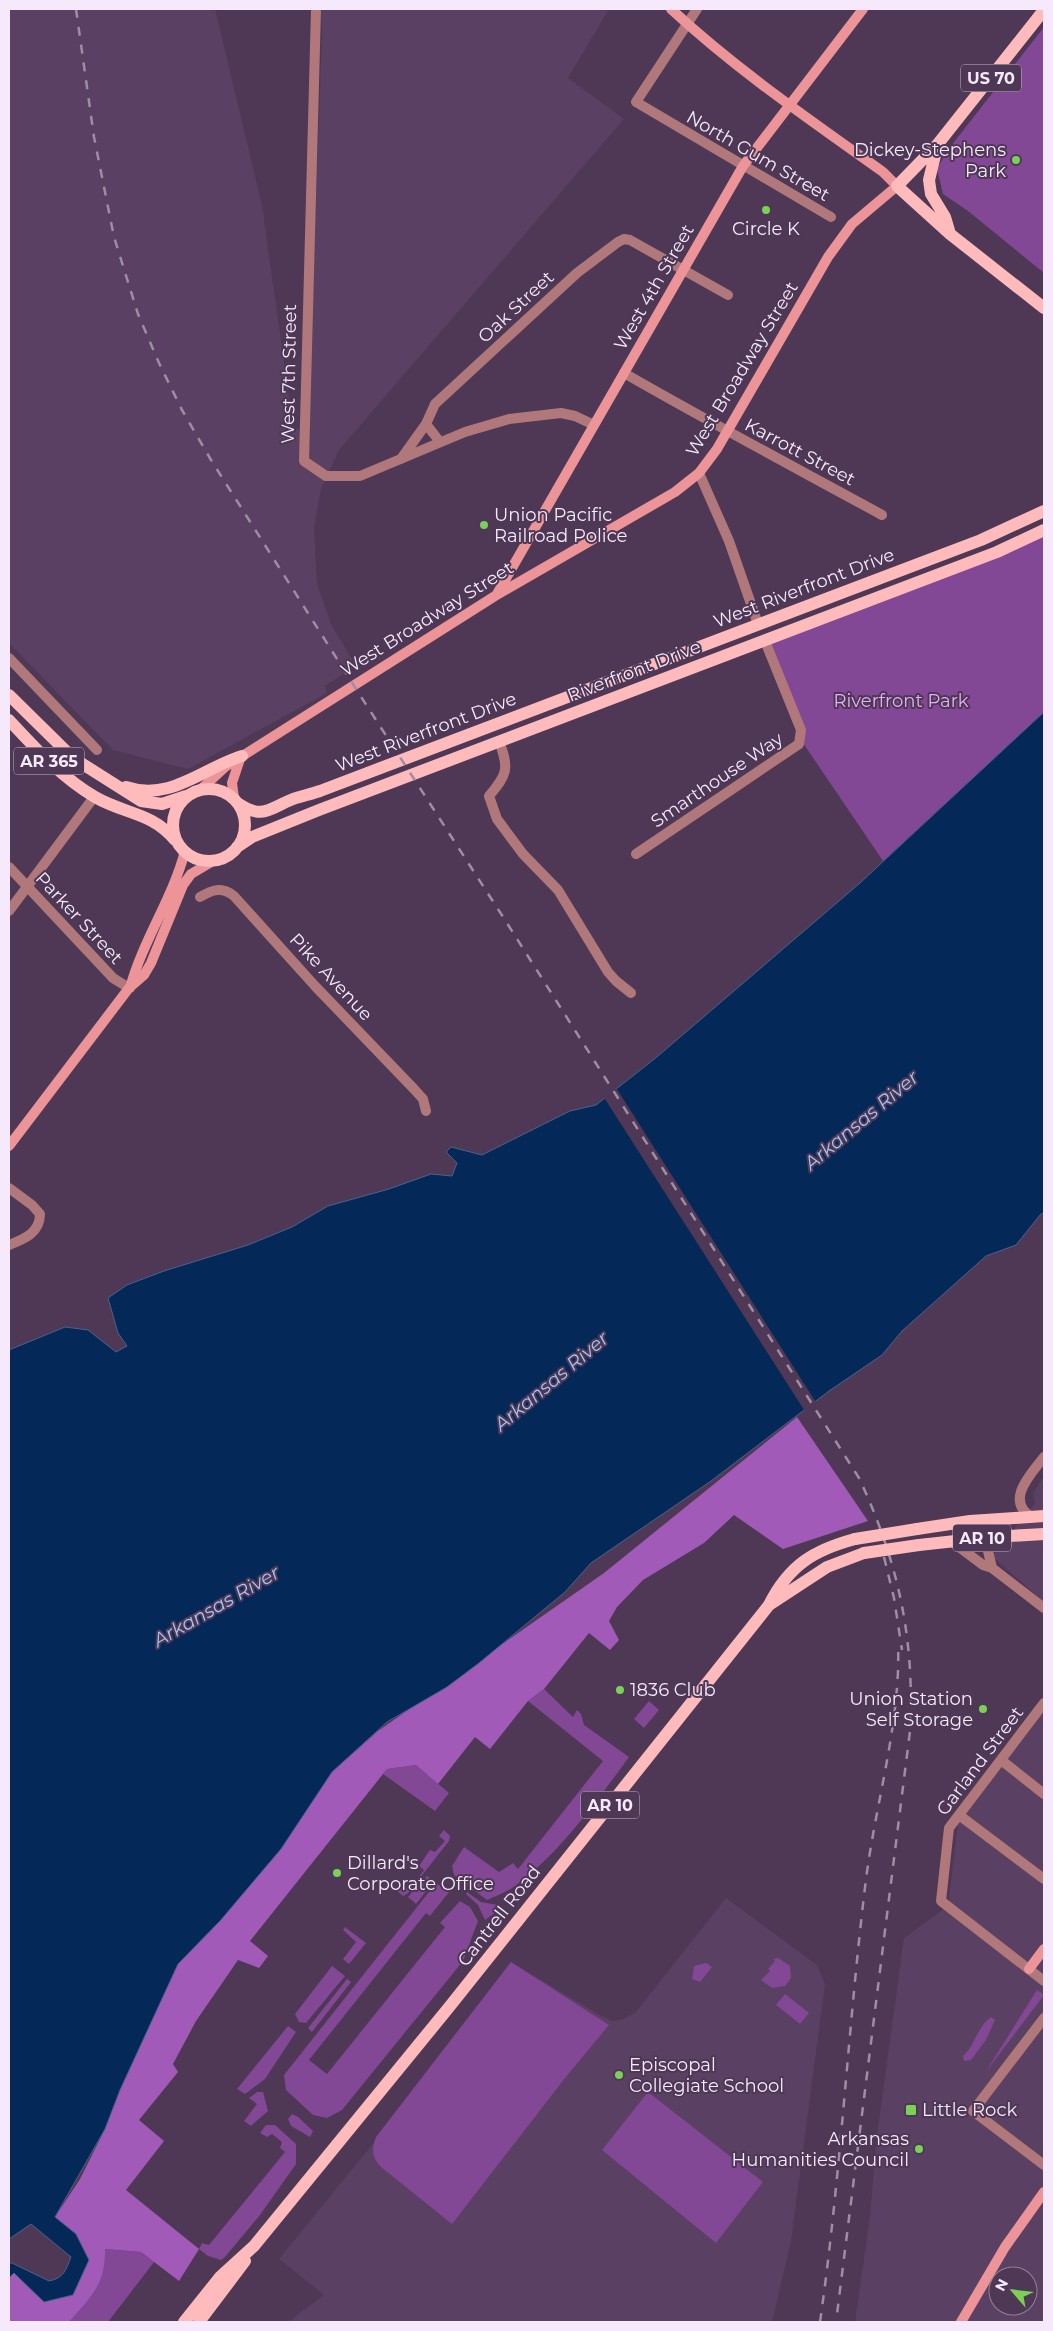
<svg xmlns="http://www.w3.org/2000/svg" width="1053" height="2331" font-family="Montserrat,sans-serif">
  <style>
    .built { fill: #5a4062; fill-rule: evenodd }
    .green { fill: #824795 }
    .forest { fill: #a15ab8 }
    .water { fill: #042857; stroke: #4d6288 }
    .pier { fill: #4e3855 }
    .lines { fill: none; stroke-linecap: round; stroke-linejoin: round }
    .street { stroke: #b0787a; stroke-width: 10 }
    .secondary { stroke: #ec9498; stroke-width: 10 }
    .primary { stroke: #ffbabc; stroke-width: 12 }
    .rail { stroke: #9e8da4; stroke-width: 2.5; stroke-dasharray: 9 9; stroke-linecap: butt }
    .primary-bridge { stroke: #ffbabc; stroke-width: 12 }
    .poi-dot { fill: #7bd155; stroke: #4e3855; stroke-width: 2 }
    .labels { text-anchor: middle; stroke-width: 4; stroke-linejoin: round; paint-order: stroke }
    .shield { fill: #4e3855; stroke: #c4b4c9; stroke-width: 1 }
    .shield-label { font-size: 16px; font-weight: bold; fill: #f6e9fb }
    .poi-label { font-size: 18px; fill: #f6e9fb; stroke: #4e3855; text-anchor: start }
    .street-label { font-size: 18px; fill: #f6e9fb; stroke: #4e3855 }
    .park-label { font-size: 18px; fill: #e4b0f6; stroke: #4e3855 }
    .water-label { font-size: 19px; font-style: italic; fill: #a3c4f2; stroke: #4e3855 }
  </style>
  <rect width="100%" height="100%" fill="#4e3855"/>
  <!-- built -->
  <path class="built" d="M 9,9 L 215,9 L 262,205 L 293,427 L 308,434 L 322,31 L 321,9 L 609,9 L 568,78 L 624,119 L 339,450 L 321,489 L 314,527 L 317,584 L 332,626 L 356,666 L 325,686 L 327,693 L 188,769 L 113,750 L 9,643 Z
    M 1044,1476 L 1044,1602 L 992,1556 L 1035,1503 L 1033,1493 Z
    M 1044,1704 L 1044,2322 L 855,2322 L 870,2217 L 876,2143 L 904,1938 L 948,1906 L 959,1815 ZM 998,2276 L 1028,2276 L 1028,2306 L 998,2306 Z
    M 726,1898 L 817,1965 L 825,1984 L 791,2241 L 772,2322 L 288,2322 L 324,2295 L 279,2259 L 385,2129 L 511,1962 L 601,2016 L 613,2021 L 623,2019 L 635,2013 Z"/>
  <!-- green -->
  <path class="green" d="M 1044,27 L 1044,273 L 968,211 L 943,194 L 937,169 L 947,151 Z
    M 1044,527 L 1044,712 L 883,861 L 801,740 L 765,641 Z
    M 544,1689 L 573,1717 L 577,1710 L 581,1714 L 584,1725 L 629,1757 C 596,1802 560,1853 515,1886 C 507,1892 496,1896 487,1900 L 454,1875 L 452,1866 L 464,1847 L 499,1872 L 513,1863 L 518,1869 L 603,1761 L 528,1701 Z
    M 649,1701 L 659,1710 L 644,1728 L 634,1719 Z
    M 416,1765 L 449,1793 L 435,1811 L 383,1774 L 387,1769 Z
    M 444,1830 L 450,1836 L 449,1841 L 408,1893 L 403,1896 L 396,1890 L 400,1884 L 409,1890 L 424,1870 L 419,1866 L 430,1850 L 435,1852 L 445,1841 L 439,1836 Z
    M 427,1876 L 434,1881 L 416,1904 L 408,1897 Z
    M 436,1883 L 449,1892 L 430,1916 L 426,1913 L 309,2060 L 327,2074 L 445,1927 L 440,1923 L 460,1901 L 470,1907 L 478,1921 L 463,1961 L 342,2110 L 327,2118 L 313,2115 L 286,2090 L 284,2075 Z
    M 467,1892 L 481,1902 L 498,1905 L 496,1912 L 485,1920 L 478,1905 L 466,1894 Z
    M 345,1927 L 366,1943 L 349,1964 L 343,1959 L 356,1942 L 343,1930 Z
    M 778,1958 L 790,1966 L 791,1978 L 785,1986 L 772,1988 L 761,1980 L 770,1971 L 768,1969 L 775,1961 L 773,1959 Z
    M 511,1962 L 609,2025 L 565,2078 L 452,2224 L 381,2167 C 372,2157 371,2150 376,2137 Z
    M 706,1963 L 712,1967 L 700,1982 L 692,1979 L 694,1966 Z
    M 332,1966 L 345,1976 L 306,2023 L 299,2022 L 295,2014 Z
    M 347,1979 L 351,1982 L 312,2032 L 308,2028 Z
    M 1037,1990 L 1044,1995 L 985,2073 Z
    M 785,1994 L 809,2013 L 800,2024 L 776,2005 Z
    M 991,2017 L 995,2020 L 986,2040 L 971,2060 L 964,2061 L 963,2056 C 975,2046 976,2028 991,2017 Z
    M 288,2026 L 296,2032 L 265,2079 L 245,2094 L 237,2089 Z
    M 257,2092 L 263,2092 L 268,2111 L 251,2126 L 244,2121 L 257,2104 L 249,2098 Z
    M 648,2092 L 763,2182 L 716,2243 L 602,2150 Z
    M 292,2114 L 298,2117 L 313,2131 L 310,2137 L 291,2126 L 288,2119 Z
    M 266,2125 L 275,2125 L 296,2144 L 296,2164 L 260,2215 L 225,2257 L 221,2260 L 208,2256 L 199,2249 L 202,2243 L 209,2245 L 285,2152 L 280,2148 L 282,2142 L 272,2134 L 267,2137 L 260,2133 Z
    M 104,2249 L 141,2252 L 154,2262 L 108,2322 L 69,2322 C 88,2300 108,2281 104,2249 Z"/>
  <!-- forest -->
  <path class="forest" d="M 797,1417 L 868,1521 L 783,1549 L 734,1515 L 704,1543 L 643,1580 L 617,1607 L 609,1621 L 619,1640 L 610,1650 L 589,1633 L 544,1689 L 528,1701 L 490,1749 L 475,1737 L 438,1784 L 416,1765 L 387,1769 L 250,1941 L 268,1956 L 259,1968 L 238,1960 L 196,2021 L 173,2064 L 178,2072 L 139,2120 L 164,2141 L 126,2190 L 199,2249 L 179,2281 L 141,2252 L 105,2249 C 106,2284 91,2297 69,2322 L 9,2322 L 9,2278 L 14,2273 L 44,2302 L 73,2295 L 76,2234 L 55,2217 L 80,2179 L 105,2129 L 120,2090 L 178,1964 L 281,1849 L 332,1772 L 378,1731 L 604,1573 Z"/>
  <!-- water -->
  <path class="water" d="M 1044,712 L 1044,1212 L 1040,1215 L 1016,1245 L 986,1256 L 902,1331 L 882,1355 L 829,1391 L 711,1481 L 591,1563 L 565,1592 L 479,1663 L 447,1687 L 387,1722 L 332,1772 L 281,1849 L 220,1921 L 178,1964 L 120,2090 L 105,2129 L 55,2217 L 76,2234 L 89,2260 L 73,2295 L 44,2302 L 14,2273 L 9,2278 L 9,2263 L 12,2263 L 49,2281 C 64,2278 66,2270 71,2257 L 31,2224 L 9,2239 L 9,1350 L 65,1327 L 88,1330 L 116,1352 L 127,1346 L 118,1333 L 108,1298 L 127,1285 L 164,1271 L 248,1245 L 292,1227 L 328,1206 L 389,1189 L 431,1174 L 452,1176 L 457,1163 L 446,1152 L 451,1147 L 482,1155 L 570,1111 L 596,1105 L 658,1056 L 860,883 Z"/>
  <!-- pier -->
  <path class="pier" d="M 615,1086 L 817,1404 L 806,1413 L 603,1096 Z"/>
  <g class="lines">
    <!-- street -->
    <path class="street" d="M 316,9 L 304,461 L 326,476 L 360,476 L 465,432 L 509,419 L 561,413 L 575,416 L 594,425
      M 697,9 L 636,102 L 831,217
      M 624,373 C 709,422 796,468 882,515
      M 426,424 L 440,442
      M 401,459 L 426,424 L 435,404 L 577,273 L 618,242 L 624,239 L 630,240 L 728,295
      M 699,473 L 729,541 L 758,624
      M 9,658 L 97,750
      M 499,741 C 509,768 508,774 489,796 L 497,819 L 523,854 L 558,890 L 608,972 L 616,981 L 631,993
      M 636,854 L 799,744 L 801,730 L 765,641
      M 9,867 L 113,978 L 129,988
      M 200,897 C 212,890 222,886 234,896 L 315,986 L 414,1089 L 423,1099 L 426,1111
      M 9,911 L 94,797
      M 9,1188 L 32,1205 L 40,1214 C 40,1233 24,1239 9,1245
      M 1032,1517 C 1004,1501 1031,1474 1044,1457
      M 951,1541 L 983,1565 L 992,1568 L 1044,1608
      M 992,1568 L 988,1551 L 992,1537
      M 1044,1703 L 949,1828 L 941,1901 L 1044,1981
      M 1001,1760 L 1044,1794
      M 959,1815 L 1044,1879
      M 1044,2018 L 973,2111 L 1044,2165"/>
    <!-- secondary -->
    <path class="secondary" d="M 497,594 L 743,166 L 863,9
      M 199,791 L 225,767 L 495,596 L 675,492 L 699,473 L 717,449 L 828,257 L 852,224 L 897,186 L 883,172 C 810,120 737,70 671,9
      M 234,798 L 232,783 L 241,756
      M 130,988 C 143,940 173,898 185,851
      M 9,1146 L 129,988 L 144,975 L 151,963 L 183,885 L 191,874 L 213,861
      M 1029,1969 L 1044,1949
      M 961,2322 L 1005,2247 L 1044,2192"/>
    <!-- primary -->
    <path class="primary" d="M 1044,10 L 937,145 L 897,186 L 950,234 L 1044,308
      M 937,147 L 929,180 L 931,194 L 945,217 L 950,234
      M 9,695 L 73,758 L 141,801 L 162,804 L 186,796
      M 9,720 C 35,748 61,777 95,797 C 124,814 152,812 175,840
      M 126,787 C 170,802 203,768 242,756
      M173 825a36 36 0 1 1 72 0a36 36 0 1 1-72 0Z
      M 239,804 C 263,820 270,808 293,799 C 302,796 311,794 320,791 L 981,540 L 1044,511
      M 237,847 L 252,837 L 319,810 L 997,552 L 1044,530
      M 917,1529 L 970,1521 L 1044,1516
      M 919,1545 L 992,1537 L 1044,1534
      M 769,1605 L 827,1567 L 864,1553
      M 184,2322 L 220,2277 L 254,2246 L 450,2006 L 769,1605 C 789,1565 814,1550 855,1539
      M 199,2322 L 245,2261"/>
    <!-- rail -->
    <path class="rail" d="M 76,9 L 94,137 L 114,237 L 138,314 L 159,363 L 182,410 L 211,460 L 358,692 L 505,920 L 859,1478 C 898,1561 915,1639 910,1731 L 836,2322
      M 884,1557 L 894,1598 L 902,1650
      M 820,2322 C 841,2175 848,2026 866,1879 C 876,1801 901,1722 898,1643"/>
    <!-- primary-bridge -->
    <path class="primary-bridge" d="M 855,1539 L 917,1529
      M 864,1553 L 919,1545"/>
  </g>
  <!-- markers -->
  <g class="poi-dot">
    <circle cx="1016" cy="160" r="5"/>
    <circle cx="766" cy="210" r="5"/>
    <circle cx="484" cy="525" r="5"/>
    <circle cx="620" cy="1690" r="5"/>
    <circle cx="983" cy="1709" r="5"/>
    <circle cx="337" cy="1873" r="5"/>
    <circle cx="619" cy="2075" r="5"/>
    <rect x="905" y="2104" width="12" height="12" rx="2.5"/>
    <circle cx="919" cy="2149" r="5"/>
  </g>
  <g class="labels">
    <!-- shield labels -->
    <g class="shield">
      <rect x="961" y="64.5" width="60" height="27" rx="4"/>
      <rect x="14" y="747.5" width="70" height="27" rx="4"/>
      <rect x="953" y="1524.5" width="58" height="27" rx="4"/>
      <rect x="581" y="1791.5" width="58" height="27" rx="4"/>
    </g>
    <g class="shield-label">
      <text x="991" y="84">US 70</text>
      <text x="49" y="767">AR 365</text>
      <text x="982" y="1544">AR 10</text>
      <text x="610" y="1811">AR 10</text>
    </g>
    <!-- poi labels -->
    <g class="poi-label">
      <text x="1006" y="156" text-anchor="end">Dickey-Stephens<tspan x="1006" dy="21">Park</tspan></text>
      <text x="766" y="235" text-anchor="middle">Circle K</text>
      <text x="494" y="521">Union Pacific<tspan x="494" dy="21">Railroad Police</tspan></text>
      <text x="630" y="1696">1836 Club</text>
      <text x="973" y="1705" text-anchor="end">Union Station<tspan x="973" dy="21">Self Storage</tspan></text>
      <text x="347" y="1869">Dillard's<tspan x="347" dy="21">Corporate Office</tspan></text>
      <text x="629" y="2071">Episcopal<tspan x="629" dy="21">Collegiate School</tspan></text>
      <text x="922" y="2116">Little Rock</text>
      <text x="909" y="2145" text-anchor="end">Arkansas<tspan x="909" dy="21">Humanities Council</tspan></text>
    </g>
    <!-- street labels -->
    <g class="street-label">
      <text transform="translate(758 156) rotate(30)" y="6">North Gum Street</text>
      <text transform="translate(654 287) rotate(-60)" y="6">West 4th Street</text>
      <text transform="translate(516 307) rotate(-43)" y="6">Oak Street</text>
      <text transform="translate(742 369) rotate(-59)" y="6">West Broadway Street</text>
      <text transform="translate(289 374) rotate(-89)" y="6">West 7th Street</text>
      <text transform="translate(800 452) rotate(28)" y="6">Karrott Street</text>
      <text transform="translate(804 588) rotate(-21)" y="6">West Riverfront Drive</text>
      <text transform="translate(427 619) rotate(-32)" y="6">West Broadway Street</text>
      <text transform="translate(634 671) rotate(-21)" y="6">Riverfront Drive</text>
      <text transform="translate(426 732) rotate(-21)" y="6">West Riverfront Drive</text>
      <text transform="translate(717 780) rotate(-34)" y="6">Smarthouse Way</text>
      <text transform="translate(79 918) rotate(47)" y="6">Parker Street</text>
      <text transform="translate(331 977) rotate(47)" y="6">Pike Avenue</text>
      <text transform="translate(980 1761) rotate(-53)" y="6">Garland Street</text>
      <text transform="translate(499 1916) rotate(-52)" y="6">Cantrell Road</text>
    </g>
    <!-- park labels -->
    <g class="park-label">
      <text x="901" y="707">Riverfront Park</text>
    </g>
    <!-- water labels -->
    <g class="water-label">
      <text transform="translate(861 1120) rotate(-40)" y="7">Arkansas River</text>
      <text transform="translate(551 1381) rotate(-40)" y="7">Arkansas River</text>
      <text transform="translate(216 1606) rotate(-30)" y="7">Arkansas River</text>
    </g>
  </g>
  <!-- border -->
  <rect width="1053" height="2331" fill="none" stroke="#f6e9fb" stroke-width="20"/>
  <!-- north arrow -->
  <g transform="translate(1013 2291) rotate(298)"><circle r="24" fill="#4e3855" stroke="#917f97"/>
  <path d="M0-4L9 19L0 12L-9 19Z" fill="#7bd155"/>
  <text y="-8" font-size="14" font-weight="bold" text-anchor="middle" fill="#f6e9fb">N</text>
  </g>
</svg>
